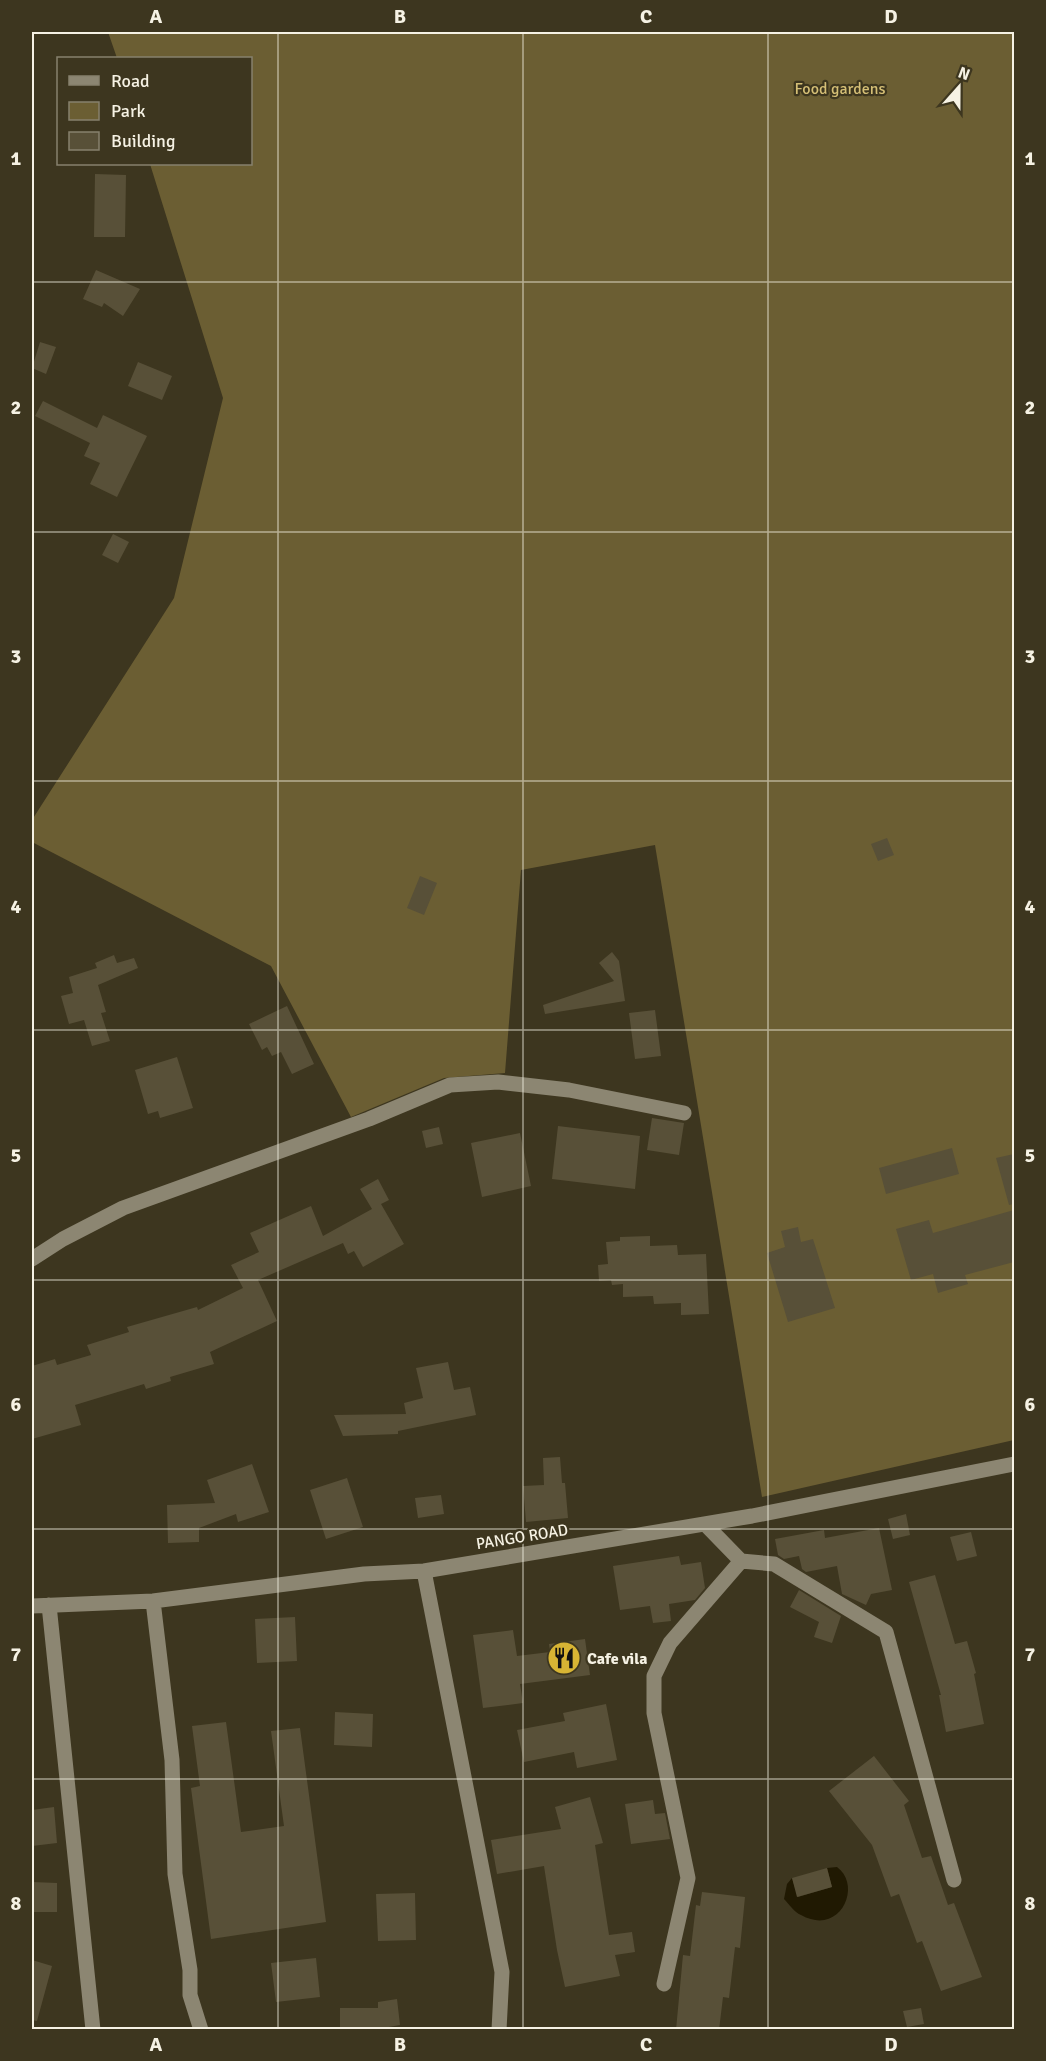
<svg xmlns="http://www.w3.org/2000/svg" width="1046" height="2061" font-family="Signika,sans-serif">
  <style>
    .green { fill: #6b5e33 }
    .water { fill: #201902 }
    .building { fill: #585038 }
    .lines { fill: none; stroke-linecap: round; stroke-linejoin: round }
    .minor { stroke: #8c8672; stroke-width: 15 }
    .grid { fill: none; stroke: #f6f2e4; stroke-width: 1.5; stroke-opacity: 0.55 }
    .labels { text-anchor: middle; stroke-width: 4.5; stroke-linejoin: round; paint-order: stroke }
    .park-label { font-size: 16px; fill: #d5bf76; stroke: #3d361f }
    .street-label { font-size: 16px; fill: #f6f2e4; stroke: #3d361f }
    .poi-label { font-size: 16px; font-weight: bold; fill: #f6f2e4; stroke: #3d361f; text-anchor: start }
    .neatline { fill: none; stroke: #f6f2e4; stroke-width: 2 }
    .grid-label { font-size: 20px; text-anchor: middle; font-weight: bold; fill: #f6f2e4 }
  </style>
  <rect width="100%" height="100%" fill="#3d361f"/>
  <!-- green -->
  <path class="green" d="M 108,32 L 1014,32 L 1014,1440 L 762,1497 L 655,845 L 521,870 L 505,1073 L 444,1078 L 351,1117 L 271,966 L 32,842 L 32,820 L 174,598 L 223,398 L 150,164 L 250,164 L 250,58 L 117,58 Z"/>
  <!-- water -->
  <path class="water" d="M 837,1867 C 863,1886 840,1937 801,1915 C 794,1912 789,1904 784,1899 L 787,1884 L 792,1878 L 798,1897 L 832,1887 L 827,1868 Z"/>
  <!-- building -->
  <path class="building" d="M 95,174 L 126,175 L 125,237 L 94,237 Z
    M 96,270 L 140,289 L 123,316 L 104,303 L 102,307 L 83,299 Z
    M 40,342 L 56,347 L 46,374 L 32,368 Z
    M 138,362 L 172,376 L 162,400 L 128,386 Z
    M 43,401 L 97,428 L 103,415 L 147,436 L 117,497 L 90,484 L 100,463 L 84,456 L 90,443 L 35,416 Z
    M 113,534 L 129,542 L 118,563 L 102,555 Z
    M 887,838 L 894,855 L 878,861 L 871,844 Z
    M 420,876 L 437,883 L 424,915 L 407,908 Z
    M 612,952 L 619,961 L 625,1001 L 545,1014 L 543,1005 L 614,981 L 599,963 Z
    M 114,955 L 117,963 L 134,958 L 138,968 L 98,985 L 106,1012 L 101,1013 L 110,1041 L 92,1046 L 84,1020 L 69,1024 L 61,996 L 73,993 L 69,977 L 97,968 L 95,963 Z
    M 287,1006 L 314,1064 L 292,1074 L 281,1052 L 272,1056 L 267,1047 L 262,1050 L 249,1024 Z
    M 655,1010 L 661,1056 L 635,1059 L 629,1013 Z
    M 177,1057 L 193,1108 L 160,1118 L 158,1111 L 148,1114 L 135,1070 Z
    M 652,1118 L 684,1123 L 679,1155 L 647,1150 Z
    M 558,1126 L 640,1136 L 635,1189 L 552,1179 Z
    M 439,1127 L 443,1144 L 426,1148 L 422,1131 Z
    M 520,1133 L 531,1186 L 482,1197 L 471,1143 Z
    M 952,1148 L 959,1174 L 886,1194 L 879,1168 Z
    M 1014,1154 L 1014,1204 L 1009,1205 L 996,1158 Z
    M 378,1179 L 389,1200 L 381,1204 L 404,1244 L 363,1267 L 354,1251 L 348,1254 L 343,1243 L 258,1280 L 277,1321 L 210,1352 L 214,1364 L 170,1377 L 171,1381 L 146,1389 L 144,1384 L 75,1405 L 81,1425 L 32,1439 L 32,1366 L 55,1359 L 57,1365 L 91,1355 L 87,1345 L 129,1332 L 127,1327 L 197,1307 L 198,1310 L 243,1288 L 231,1265 L 259,1252 L 250,1233 L 311,1206 L 323,1236 L 372,1209 L 360,1189 Z
    M 1014,1210 L 1014,1262 L 965,1275 L 968,1284 L 938,1293 L 933,1274 L 911,1280 L 896,1229 L 929,1220 L 933,1233 Z
    M 798,1227 L 801,1242 L 813,1239 L 835,1308 L 788,1322 L 767,1253 L 785,1247 L 781,1231 Z
    M 650,1236 L 650,1246 L 677,1245 L 678,1255 L 706,1254 L 709,1314 L 681,1315 L 681,1303 L 654,1304 L 653,1296 L 623,1297 L 623,1284 L 612,1285 L 611,1280 L 599,1281 L 598,1265 L 608,1264 L 606,1242 L 620,1241 L 620,1237 Z
    M 448,1362 L 454,1390 L 470,1387 L 476,1415 L 398,1431 L 398,1434 L 343,1436 L 334,1415 L 406,1414 L 404,1403 L 423,1398 L 416,1368 Z
    M 560,1457 L 562,1483 L 565,1483 L 568,1518 L 526,1522 L 523,1486 L 544,1485 L 543,1458 Z
    M 252,1464 L 269,1512 L 238,1522 L 236,1514 L 199,1528 L 199,1542 L 168,1543 L 167,1505 L 215,1503 L 207,1480 Z
    M 347,1478 L 363,1527 L 326,1539 L 310,1490 Z
    M 441,1495 L 444,1514 L 418,1518 L 415,1498 Z
    M 906,1514 L 910,1535 L 893,1539 L 888,1519 Z
    M 879,1528 L 892,1590 L 871,1594 L 866,1605 L 842,1594 L 837,1566 L 806,1572 L 802,1569 L 799,1556 L 784,1559 L 778,1555 L 775,1539 L 824,1530 L 825,1538 Z
    M 971,1532 L 977,1556 L 957,1561 L 950,1537 Z
    M 679,1556 L 681,1565 L 701,1562 L 705,1588 L 695,1600 L 669,1604 L 671,1621 L 653,1623 L 650,1606 L 620,1610 L 613,1566 Z
    M 935,1575 L 955,1644 L 967,1641 L 976,1673 L 974,1674 L 984,1724 L 946,1732 L 939,1695 L 941,1695 L 909,1582 Z
    M 799,1590 L 841,1616 L 832,1643 L 814,1637 L 819,1622 L 790,1607 Z
    M 295,1617 L 297,1661 L 257,1663 L 255,1619 Z
    M 513,1630 L 517,1656 L 550,1652 L 549,1644 L 585,1639 L 590,1675 L 520,1684 L 523,1703 L 483,1708 L 473,1635 Z
    M 606,1704 L 617,1760 L 577,1768 L 574,1752 L 524,1762 L 517,1730 L 565,1721 L 563,1713 Z
    M 335,1712 L 373,1714 L 372,1747 L 334,1745 Z
    M 226,1722 L 241,1832 L 284,1826 L 271,1731 L 300,1728 L 326,1922 L 211,1939 L 191,1788 L 200,1786 L 192,1726 Z
    M 874,1756 L 909,1801 L 904,1805 L 922,1858 L 931,1856 L 948,1905 L 954,1903 L 982,1977 L 941,1991 L 922,1941 L 917,1943 L 899,1894 L 891,1897 L 872,1845 L 829,1791 Z
    M 590,1797 L 603,1843 L 595,1845 L 609,1935 L 632,1932 L 635,1952 L 615,1955 L 620,1976 L 565,1987 L 557,1950 L 544,1866 L 497,1874 L 491,1840 L 561,1829 L 555,1807 Z
    M 653,1800 L 655,1814 L 665,1813 L 670,1839 L 631,1844 L 625,1804 Z
    M 54,1807 L 57,1843 L 32,1846 L 32,1810 Z
    M 827,1868 L 832,1887 L 797,1897 L 792,1878 Z
    M 32,1882 L 57,1883 L 57,1912 L 32,1912 Z
    M 702,1892 L 745,1897 L 740,1948 L 735,1947 L 729,1998 L 723,1997 L 719,2030 L 676,2030 L 683,1955 L 690,1956 L 696,1905 L 700,1906 Z
    M 415,1893 L 416,1940 L 378,1941 L 376,1894 Z
    M 316,1958 L 320,1997 L 276,2002 L 271,1963 Z
    M 32,1960 L 52,1966 L 37,2021 L 32,2020 Z
    M 397,1999 L 400,2025 L 372,2030 L 340,2030 L 340,2008 L 378,2008 L 378,2002 Z
    M 921,2008 L 924,2024 L 907,2027 L 903,2011 Z"/>
  <g class="lines">
    <!-- minor -->
    <path class="minor" d="M 32,1259 L 63,1239 L 123,1208 L 369,1119 L 450,1085 L 498,1082 L 569,1090 L 684,1113
      M 705,1524 L 741,1561 L 774,1564 L 886,1632 L 954,1880
      M 424,1571 L 502,1972 L 499,2030
      M 153,1601 L 172,1760 L 175,1874 L 190,1970 L 190,1995 L 201,2030
      M 49,1605 L 93,2030
      M 32,1606 L 153,1601 L 364,1574 L 424,1571 L 752,1516 L 1014,1464
      M 664,1984 L 688,1878 L 654,1713 L 654,1676 L 670,1643 L 741,1561"/>
  </g>
  <!-- grid -->
  <path class="grid" d="M 278,32 L 278,2030M 523,32 L 523,2030M 768,32 L 768,2030M 32,282 L 1014,282M 32,532 L 1014,532M 32,781 L 1014,781M 32,1030 L 1014,1030M 32,1280 L 1014,1280M 32,1529 L 1014,1529M 32,1779 L 1014,1779"/>
  <!-- icons -->
  <defs>
    <symbol id="restaurant-disc" viewBox="-11 -11 22 22"><circle r="9.5" fill="#d7b434" stroke="#3d361f"/><path d="M-5-6h1v4h1v-4h1v4h1v-4h1v5L-1.5 .5V6h-2V.5L-5-1ZM5-6V6H3V1.5H1.5Q1.5-4 5-6Z" fill="#111"/></symbol>
  </defs>
  <g fill-rule="evenodd">
    <use href="#restaurant-disc" x="545" y="1639" width="38" height="38"/>
  </g>
  <g class="labels">
    <!-- park labels -->
    <g class="park-label">
      <text x="840" y="94">Food gardens</text>
    </g>
    <!-- street labels -->
    <g class="street-label">
      <text transform="translate(522 1536) rotate(-9)" y="6">PANGO ROAD</text>
    </g>
    <!-- poi labels -->
    <g class="poi-label">
      <text x="587" y="1664">Cafe vila</text>
    </g>
  </g>
  <!-- border -->
  <rect width="1046" height="2061" fill="none" stroke="#3d361f" stroke-width="66"/>
  <!-- legend -->
  <rect x="57" y="57" width="195" height="108" fill="#3d361f" stroke="#87816e" stroke-width="1.5"/>
  <rect x="69" y="76" width="30" height="9" fill="#8c8672" stroke="#87816e" stroke-width="1.5"/>
  <text x="111" y="87" font-size="18" fill="#f6f2e4">Road</text>
  <rect x="69" y="102" width="30" height="18" fill="#6b5e33" stroke="#87816e" stroke-width="1.5"/>
  <text x="111" y="117" font-size="18" fill="#f6f2e4">Park</text>
  <rect x="69" y="132" width="30" height="18" fill="#585038" stroke="#87816e" stroke-width="1.5"/>
  <text x="111" y="147" font-size="18" fill="#f6f2e4">Building</text>
  <!-- north arrow -->
  <g transform="translate(959 87) rotate(21)" stroke="#3d361f" stroke-width="4.5" paint-order="stroke">
  <path d="M0-4.5L10 22L0 15L-10 22Z" fill="#f6f2e4"/>
  <text y="-9" font-size="16" font-weight="bold" text-anchor="middle" fill="#f6f2e4">N</text>
  </g>
  <rect x="33" y="33" width="980" height="1995" class="neatline"/>
  <g class="grid-label">
    <text x="156" y="23">A</text>
    <text x="400" y="23">B</text>
    <text x="646" y="23">C</text>
    <text x="891" y="23">D</text>
    <text x="16" y="165">1</text>
    <text x="1030" y="165">1</text>
    <text x="16" y="414">2</text>
    <text x="1030" y="414">2</text>
    <text x="16" y="663">3</text>
    <text x="1030" y="663">3</text>
    <text x="16" y="913">4</text>
    <text x="1030" y="913">4</text>
    <text x="16" y="1162">5</text>
    <text x="1030" y="1162">5</text>
    <text x="16" y="1411">6</text>
    <text x="1030" y="1411">6</text>
    <text x="16" y="1661">7</text>
    <text x="1030" y="1661">7</text>
    <text x="16" y="1910">8</text>
    <text x="1030" y="1910">8</text>
    <text x="156" y="2051">A</text>
    <text x="400" y="2051">B</text>
    <text x="646" y="2051">C</text>
    <text x="891" y="2051">D</text>
  </g>
</svg>
